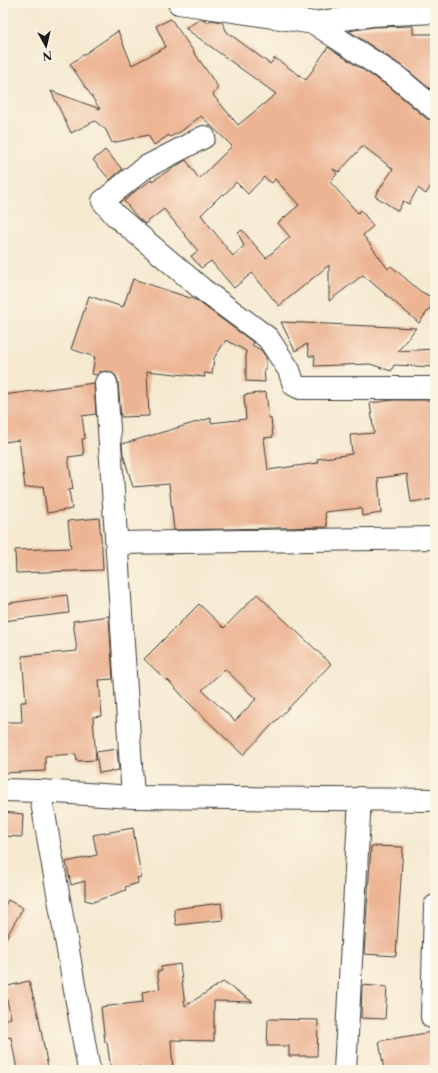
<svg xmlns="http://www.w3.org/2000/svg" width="438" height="1073" font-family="'Libre Caslon Text',serif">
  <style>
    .building { fill: #ecb493; fill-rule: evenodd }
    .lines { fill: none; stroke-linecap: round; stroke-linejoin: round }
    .street-casing { stroke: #3d3b37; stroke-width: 24 }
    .street { stroke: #fff; stroke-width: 22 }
  </style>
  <rect width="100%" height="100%" fill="#fcf5e5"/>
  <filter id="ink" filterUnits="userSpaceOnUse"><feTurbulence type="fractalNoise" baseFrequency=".025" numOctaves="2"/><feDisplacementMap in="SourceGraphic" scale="8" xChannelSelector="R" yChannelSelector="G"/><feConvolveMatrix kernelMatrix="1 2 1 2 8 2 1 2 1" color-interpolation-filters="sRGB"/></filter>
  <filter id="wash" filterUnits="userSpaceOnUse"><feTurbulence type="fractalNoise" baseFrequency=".012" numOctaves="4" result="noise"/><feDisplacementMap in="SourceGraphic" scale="16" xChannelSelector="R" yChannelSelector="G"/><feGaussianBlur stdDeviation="0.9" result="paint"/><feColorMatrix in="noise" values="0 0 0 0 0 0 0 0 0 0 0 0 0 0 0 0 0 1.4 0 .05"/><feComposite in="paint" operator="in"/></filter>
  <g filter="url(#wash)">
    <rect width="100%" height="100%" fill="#f5e9d0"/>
    <g id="blocks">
      <!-- building -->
      <path class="building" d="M 171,19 L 218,87 L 213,95 L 238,125 L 276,94 L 185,28 L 201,19 L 206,20 L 207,23 L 211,20 L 222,22 L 227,32 L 270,64 L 275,58 L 306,80 L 328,47 L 391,88 L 427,119 L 435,121 L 435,179 L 426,194 L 418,188 L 409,204 L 403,201 L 398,211 L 375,196 L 393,169 L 363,146 L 339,172 L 333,169 L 337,174 L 330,182 L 358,213 L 361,210 L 373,226 L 363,235 L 388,269 L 391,266 L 420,291 L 435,299 L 435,301 L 419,323 L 363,275 L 329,301 L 329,265 L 279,306 L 252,273 L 234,288 L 211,261 L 201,268 L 191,256 L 198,251 L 164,209 L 145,224 L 137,217 L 124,201 L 139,188 L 139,189 L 151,180 L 152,181 L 186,160 L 199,179 L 232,146 L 201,116 L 180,132 L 170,137 L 169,135 L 154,145 L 148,135 L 112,143 L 106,130 L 95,121 L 71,133 L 51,91 L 100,109 L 70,64 L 118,31 L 132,65 L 166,47 L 156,26 ZM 264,177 L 272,183 L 275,179 L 299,205 L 278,223 L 290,237 L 266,258 L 242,230 L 238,233 L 244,246 L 233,256 L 201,215 L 222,194 L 224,195 L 236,182 L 248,194 Z
        M 413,26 L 413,34 L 435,34 L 435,93 L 405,68 L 349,31 L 373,27 Z
        M 105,150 L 122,169 L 110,180 L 93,160 Z
        M 133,279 L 196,300 L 254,343 L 252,345 L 261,350 L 266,357 L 266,369 L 264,369 L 265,382 L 246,381 L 246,351 L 226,340 L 214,358 L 212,374 L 204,373 L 205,377 L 147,371 L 149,416 L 121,417 L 118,382 L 116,376 L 111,372 L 106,371 L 99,372 L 97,375 L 92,374 L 95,357 L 71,349 L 89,296 L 123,307 Z
        M 281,322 L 416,328 L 398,351 L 435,349 L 435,367 L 394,365 L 391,371 L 370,364 L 314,366 L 315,356 L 309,356 L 307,344 L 295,351 Z
        M 94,383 L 96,414 L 82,416 L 85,439 L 82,439 L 84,455 L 68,457 L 73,489 L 69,490 L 72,509 L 47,513 L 43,486 L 25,488 L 19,440 L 4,442 L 3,395 Z
        M 266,392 L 269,418 L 271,418 L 273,437 L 264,438 L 268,470 L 318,463 L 317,459 L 352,454 L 350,435 L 374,433 L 370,403 L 393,400 L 435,400 L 435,499 L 411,502 L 407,474 L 378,478 L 381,513 L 362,516 L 361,508 L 325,512 L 327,527 L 174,530 L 169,484 L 133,487 L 123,454 L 122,444 L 211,418 L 211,423 L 246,419 L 244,395 Z
        M 99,518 L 102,548 L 103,570 L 16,573 L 15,550 L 71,548 L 68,521 Z
        M 257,594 L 331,664 L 243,755 L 188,702 L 168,680 L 167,681 L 144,659 L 199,604 L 224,628 ZM 225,669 L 256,699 L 235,721 L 202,690 Z
        M 67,595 L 69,613 L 3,621 L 3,604 Z
        M 109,616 L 113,679 L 99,680 L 102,716 L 93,717 L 96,760 L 77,761 L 76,754 L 45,756 L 45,771 L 3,773 L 3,722 L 22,722 L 21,702 L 26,702 L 22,656 L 77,651 L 73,621 Z
        M 117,749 L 119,770 L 99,773 L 96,752 Z
        M 3,812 L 23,814 L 22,837 L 3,836 Z
        M 133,828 L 141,877 L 137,878 L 138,883 L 125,887 L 126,890 L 93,902 L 85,900 L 85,881 L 71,885 L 66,862 L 97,855 L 93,835 Z
        M 371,846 L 403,847 L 396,956 L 364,954 Z
        M 8,900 L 23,908 L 3,943 L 3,909 Z
        M 221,903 L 223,920 L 176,925 L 174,909 Z
        M 180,964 L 185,1006 L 223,982 L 253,1002 L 214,1001 L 214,1041 L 171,1040 L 173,1070 L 140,1070 L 140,1067 L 111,1070 L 107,1042 L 105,1042 L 101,1007 L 143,1002 L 142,992 L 160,989 L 157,971 L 162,971 L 161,967 Z
        M 29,981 L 38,1014 L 48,1068 L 36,1070 L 17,1070 L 11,1037 L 3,1039 L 3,1020 L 11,1018 L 4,987 Z
        M 362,985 L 387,987 L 385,1019 L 361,1018 Z
        M 268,1019 L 318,1020 L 317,1056 L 289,1056 L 289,1046 L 267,1046 Z
        M 432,1032 L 435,1051 L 435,1070 L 384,1070 L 379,1041 Z"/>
    </g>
  </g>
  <g filter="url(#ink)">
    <use href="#blocks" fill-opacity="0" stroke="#3d3b37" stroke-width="1"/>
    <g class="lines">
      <defs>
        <path id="street" d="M 179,3 L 314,23 L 372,15 L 435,12
          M 314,23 L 398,78 L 435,109
          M 204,137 L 144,168 L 103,201 L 115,215 L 202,289 L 268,338 L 289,370 L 294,385 L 300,388 L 435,388
          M 106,383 L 133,797
          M 117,543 L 435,538
          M 3,790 L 40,791 L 133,797 L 435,800
          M 40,791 L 89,1070
          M 432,1017 L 435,906
          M 345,1070 L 360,798"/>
      </defs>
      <!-- street casing -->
      <use href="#street" class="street-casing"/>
      <!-- street -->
      <use href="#street" class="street"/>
    </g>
  </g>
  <!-- margin -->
  <rect width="438" height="1073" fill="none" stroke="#fcf5e5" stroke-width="16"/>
  <!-- north arrow -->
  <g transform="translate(46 46) rotate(172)" stroke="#fcf5e5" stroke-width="3" paint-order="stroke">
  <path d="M0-3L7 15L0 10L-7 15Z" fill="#1c1c1c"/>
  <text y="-6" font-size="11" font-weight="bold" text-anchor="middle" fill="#1c1c1c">N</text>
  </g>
</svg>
